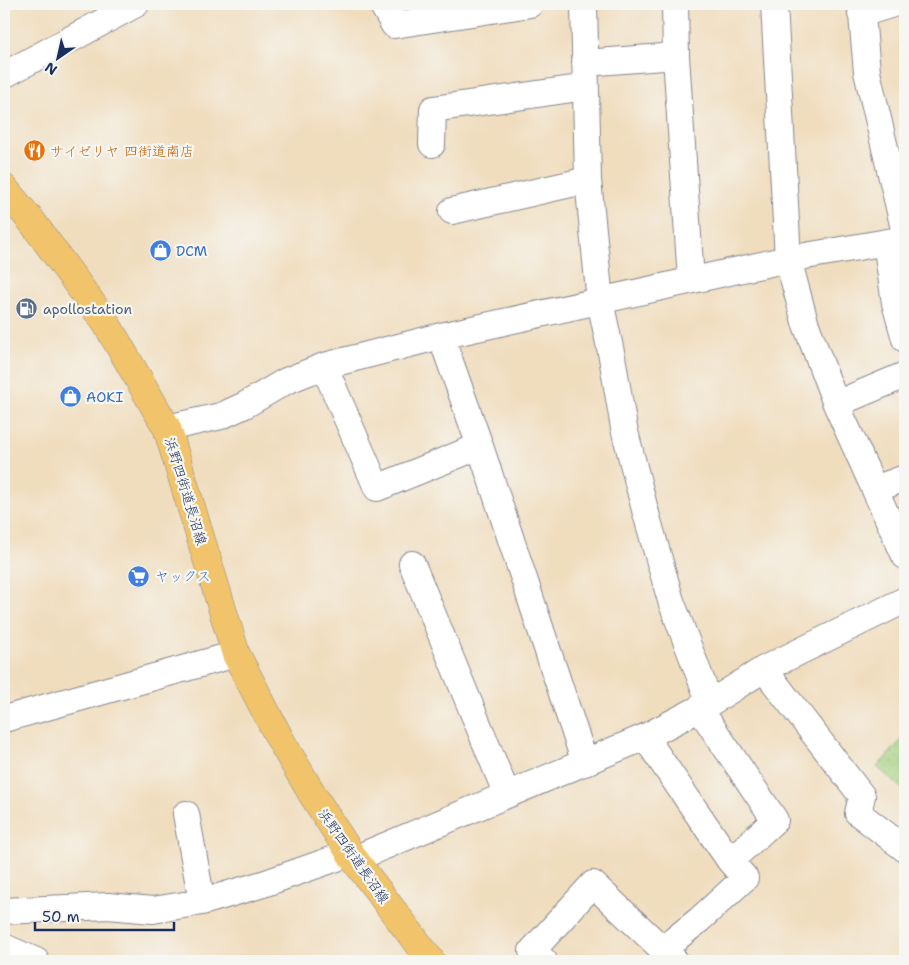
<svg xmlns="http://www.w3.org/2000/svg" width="909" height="965" font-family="'Shantell Sans','Klee One',sans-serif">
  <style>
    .park { fill: url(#park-dots); stroke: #5f7f6d }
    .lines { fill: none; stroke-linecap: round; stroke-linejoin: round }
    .minor-casing { stroke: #86868e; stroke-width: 28 }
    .major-casing { stroke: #86868e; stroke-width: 29 }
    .minor { stroke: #fff; stroke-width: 26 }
    .major { stroke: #f1c36a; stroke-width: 28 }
    .labels { text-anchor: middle; stroke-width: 4.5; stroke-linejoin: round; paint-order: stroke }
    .food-label { font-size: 14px; fill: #c56008; stroke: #f6f6f2; text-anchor: start }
    .shop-label { font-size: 14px; fill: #366cbe; stroke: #f6f6f2; text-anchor: start }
    .service-label { font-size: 14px; fill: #4e5e75; stroke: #f6f6f2; text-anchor: start }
    .street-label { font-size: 14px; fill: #1b2f5e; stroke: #f6f6f2 }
  </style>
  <defs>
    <pattern id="park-dots" width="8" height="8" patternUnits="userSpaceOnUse" patternTransform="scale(1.25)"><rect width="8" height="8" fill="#a3cf7c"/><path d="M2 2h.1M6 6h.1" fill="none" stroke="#8cb26e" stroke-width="1.8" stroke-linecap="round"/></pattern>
  </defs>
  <rect width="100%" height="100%" fill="#f6f6f2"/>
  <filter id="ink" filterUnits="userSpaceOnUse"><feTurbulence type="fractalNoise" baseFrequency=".02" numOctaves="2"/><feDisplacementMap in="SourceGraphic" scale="10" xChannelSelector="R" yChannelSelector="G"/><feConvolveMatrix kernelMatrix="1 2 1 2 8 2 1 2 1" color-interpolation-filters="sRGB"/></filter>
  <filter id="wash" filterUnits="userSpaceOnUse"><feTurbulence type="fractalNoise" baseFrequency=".0096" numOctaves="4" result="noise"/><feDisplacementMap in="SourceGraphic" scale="20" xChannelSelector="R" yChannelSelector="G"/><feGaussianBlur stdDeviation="1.12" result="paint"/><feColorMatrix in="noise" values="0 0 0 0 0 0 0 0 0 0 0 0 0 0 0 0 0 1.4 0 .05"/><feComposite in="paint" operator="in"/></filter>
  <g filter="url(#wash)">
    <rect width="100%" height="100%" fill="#f0ddbe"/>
    <!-- park -->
    <path class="park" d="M 905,736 L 905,791 L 877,767 Z"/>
  </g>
  <g filter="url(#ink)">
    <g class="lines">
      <defs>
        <path id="minor" d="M 382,4 L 394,25 L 530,4
          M 584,4 L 588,180 L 600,301 L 612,357 L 624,428 L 645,510 L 671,601 L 710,703
          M 675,4 L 676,56 L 691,280
          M 774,4 L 788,259 L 805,322 L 836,404 L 905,556
          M 861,4 L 867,72 L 905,233
          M 861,14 L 893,4
          M 585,63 L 676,56
          M 4,75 L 136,4
          M 432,144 L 433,109 L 586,87
          M 452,211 L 588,180
          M 886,242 L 895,303 L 905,339
          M 441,336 L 480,446 L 585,763
          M 324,366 L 377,488 L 480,446
          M 836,404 L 905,375
          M 167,428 L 221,416 L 245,405 L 286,381 L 324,366 L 441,336 L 788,259 L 905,239
          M 875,489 L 905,478
          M 412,564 L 507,795
          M 764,669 L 862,796 L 858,813 L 905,849
          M 699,708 L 775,820 L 730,861
          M 4,719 L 236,654
          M 645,737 L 730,861 L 745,878 L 699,920 L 663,949
          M 186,814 L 202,902
          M 354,859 L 645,737 L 710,703 L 764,669 L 905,600
          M 4,911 L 108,906 L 153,910 L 202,902 L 263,884 L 351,853
          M 4,947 L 36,961
          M 544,961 L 532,951 L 593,884 L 675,961"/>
        <path id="major" d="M 4,188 L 33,223 L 106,323 L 167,428 L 236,654 L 281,741 L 314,797 L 354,859 L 431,961"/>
      </defs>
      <!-- minor casing -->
      <use href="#minor" class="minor-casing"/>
      <!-- major casing -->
      <use href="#major" class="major-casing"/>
      <!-- minor -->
      <use href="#minor" class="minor"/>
      <!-- major -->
      <use href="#major" class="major"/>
    </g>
  </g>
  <!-- icons -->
  <defs>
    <symbol id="restaurant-disc" viewBox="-11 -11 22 22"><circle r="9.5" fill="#e8710a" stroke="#f6f6f2"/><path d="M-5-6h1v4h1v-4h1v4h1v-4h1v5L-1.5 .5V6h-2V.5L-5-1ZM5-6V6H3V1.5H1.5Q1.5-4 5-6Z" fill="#fff"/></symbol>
    <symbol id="shop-disc" viewBox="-11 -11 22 22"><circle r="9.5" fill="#3f7fe0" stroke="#f6f6f2"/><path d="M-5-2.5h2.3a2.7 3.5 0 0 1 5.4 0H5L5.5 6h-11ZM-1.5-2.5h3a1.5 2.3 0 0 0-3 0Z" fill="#fff"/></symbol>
    <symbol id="fuel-disc" viewBox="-11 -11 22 22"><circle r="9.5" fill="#5c6f8a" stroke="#f6f6f2"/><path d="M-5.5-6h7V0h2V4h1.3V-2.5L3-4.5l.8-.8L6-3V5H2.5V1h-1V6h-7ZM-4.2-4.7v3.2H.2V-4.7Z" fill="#fff"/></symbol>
    <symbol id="supermarket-disc" viewBox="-11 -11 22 22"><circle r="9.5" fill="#3f7fe0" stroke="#f6f6f2"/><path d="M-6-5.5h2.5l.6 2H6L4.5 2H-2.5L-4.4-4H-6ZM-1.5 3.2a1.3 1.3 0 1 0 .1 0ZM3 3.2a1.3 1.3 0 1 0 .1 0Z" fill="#fff"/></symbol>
  </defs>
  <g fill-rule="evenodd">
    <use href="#restaurant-disc" x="22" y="138" width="25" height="25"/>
    <use href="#shop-disc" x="148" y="238" width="25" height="25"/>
    <use href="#fuel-disc" x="14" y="296" width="25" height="25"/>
    <use href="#shop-disc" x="58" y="384" width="25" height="25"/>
    <use href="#supermarket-disc" x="126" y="564" width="25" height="25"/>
  </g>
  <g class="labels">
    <!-- food labels -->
    <g class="food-label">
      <text x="50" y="156">サイゼリヤ 四街道南店</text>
    </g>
    <!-- shop labels -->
    <g class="shop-label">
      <text x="176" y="256">DCM</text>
      <text x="86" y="402">AOKI</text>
      <text x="155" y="581">ヤックス</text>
    </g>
    <!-- service labels -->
    <g class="service-label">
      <text x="43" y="314">apollostation</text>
    </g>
    <!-- street labels -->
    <g class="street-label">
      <text transform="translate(186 491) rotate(73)" y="5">浜野四街道長沼線</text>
      <text transform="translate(354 856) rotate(55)" y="5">浜野四街道長沼線</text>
    </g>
  </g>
  <!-- margin -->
  <rect width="909" height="965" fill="none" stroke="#f6f6f2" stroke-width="20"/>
  <!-- north arrow -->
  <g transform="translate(58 58) rotate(214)" stroke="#f6f6f2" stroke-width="4" paint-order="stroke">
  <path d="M0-4L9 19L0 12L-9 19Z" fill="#1b2f5e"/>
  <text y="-8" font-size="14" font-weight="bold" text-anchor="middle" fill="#1b2f5e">N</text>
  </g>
  <!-- scale -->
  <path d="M35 922v8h139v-8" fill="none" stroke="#1b2f5e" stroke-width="2.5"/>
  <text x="42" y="922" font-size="15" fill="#1b2f5e" stroke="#f6f6f2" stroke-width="4" paint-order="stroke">50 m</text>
</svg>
